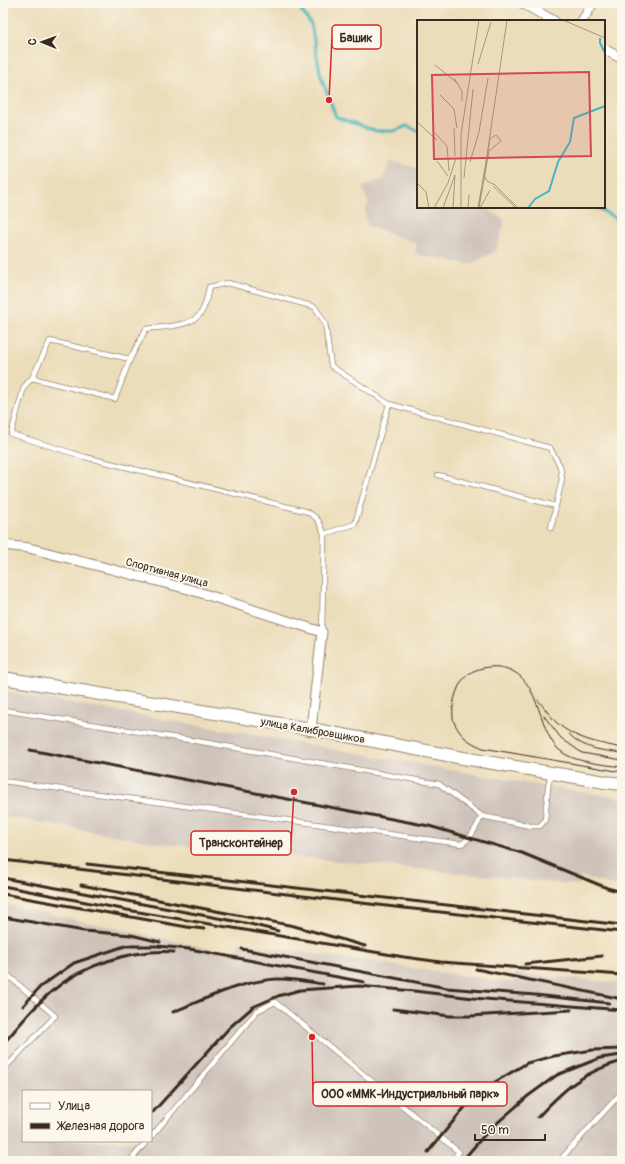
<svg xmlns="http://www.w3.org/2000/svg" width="625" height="1164" font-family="Pangolin,sans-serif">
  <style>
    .industrial { fill: #cec2b9; fill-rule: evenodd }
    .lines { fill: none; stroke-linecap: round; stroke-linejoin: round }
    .stream { stroke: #46b5be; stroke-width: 3 }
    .service-casing { stroke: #94846c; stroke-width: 6 }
    .minor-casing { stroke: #94846c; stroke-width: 11 }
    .tertiary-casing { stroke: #94846c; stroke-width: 14 }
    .service { stroke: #fff; stroke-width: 4.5 }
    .minor { stroke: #fff; stroke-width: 9 }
    .tertiary { stroke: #fff; stroke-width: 12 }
    .tram { stroke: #3b2a1e; stroke-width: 1 }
    .rail { stroke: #3b2a1e; stroke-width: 3 }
    .labels { text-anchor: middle; stroke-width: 4; stroke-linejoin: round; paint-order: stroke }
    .street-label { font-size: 11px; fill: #3b2a1e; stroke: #fbf7ec }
    .inset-river { fill: none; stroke: #46b5be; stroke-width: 2 }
    .inset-road { fill: none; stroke: #a5957c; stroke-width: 1 }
    .view { fill: #d1495b; fill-opacity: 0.15; stroke: #d1495b; stroke-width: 2 }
    .inset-edge { fill: none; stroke: #3b2a1e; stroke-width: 2 }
    .leader { fill: none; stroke: #d62828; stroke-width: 1.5 }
    .callout-dot { fill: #d62828; stroke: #fbf7ec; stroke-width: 1.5 }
    .callout { fill: #fbf7ec; stroke: #d62828; stroke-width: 1.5 }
    .callout-label { font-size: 12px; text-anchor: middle; font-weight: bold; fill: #3b2a1e }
  </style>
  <rect width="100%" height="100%" fill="#fbf7ec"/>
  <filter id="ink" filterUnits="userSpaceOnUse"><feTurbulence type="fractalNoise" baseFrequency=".025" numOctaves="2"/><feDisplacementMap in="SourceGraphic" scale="8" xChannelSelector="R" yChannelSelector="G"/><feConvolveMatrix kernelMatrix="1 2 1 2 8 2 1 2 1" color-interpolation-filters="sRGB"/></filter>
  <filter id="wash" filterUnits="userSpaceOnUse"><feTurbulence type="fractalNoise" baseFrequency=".012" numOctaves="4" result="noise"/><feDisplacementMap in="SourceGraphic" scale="16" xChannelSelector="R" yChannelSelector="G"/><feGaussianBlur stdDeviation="0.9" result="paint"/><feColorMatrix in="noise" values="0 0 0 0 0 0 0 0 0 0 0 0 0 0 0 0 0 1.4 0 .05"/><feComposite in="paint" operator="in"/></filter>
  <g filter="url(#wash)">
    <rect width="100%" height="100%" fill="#ecddba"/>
    <!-- industrial -->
    <path class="industrial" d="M 391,161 L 418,168 L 418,207 L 483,207 L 505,220 L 496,251 L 470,264 L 423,256 L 415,252 L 417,243 L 368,226 L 365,211 L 369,203 L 362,187 L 383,179 Z
      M 3,691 L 548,787 L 622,798 L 622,888 L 581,876 L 579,885 L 157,843 L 3,816 Z
      M 3,904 L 235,954 L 239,943 L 514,983 L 515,974 L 622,983 L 622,1161 L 3,1161 ZM 23,1091 L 151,1091 L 151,1141 L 23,1141 Z"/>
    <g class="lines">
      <!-- stream -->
      <path class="stream" d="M 290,3 L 298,6 L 311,24 L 321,77 L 336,117 L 376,131 L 394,131 L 407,126 L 418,131
        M 596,207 L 622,222"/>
    </g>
  </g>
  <g filter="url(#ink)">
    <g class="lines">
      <defs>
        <path id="service" d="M 32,378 L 50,341 L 130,359
          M 438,475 L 556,506
          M 324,534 L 355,524 L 389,404 L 550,448 L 560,466 L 562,479 L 551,528
          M 322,632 L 324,534 C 320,522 318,517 305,511 L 85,457 L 11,434 L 24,387 L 32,378 L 115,399 L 130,359 L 146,329 C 161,327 192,327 201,313 C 206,305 207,296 209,287 L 228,283 L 315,307 L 325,323 L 331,366 L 389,404
          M 3,710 L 208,743 L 439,784 L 482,816 L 530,826 L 540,826 L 545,820 L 548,787 L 551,773
          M 3,781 L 461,844 C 471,840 477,825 482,816
          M 3,971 L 55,1016 L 3,1070
          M 151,1137 L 257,1011 L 275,1002 L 459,1152 L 451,1161
          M 130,1161 L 147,1141
          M 559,1161 L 622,1092"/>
        <path id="minor" d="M 522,3 L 554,21
          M 582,21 L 593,3
          M 604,49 L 622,59
          M 3,545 L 29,548 L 192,590 L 322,632 L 311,729"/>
        <path id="tertiary" d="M 3,678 L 311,729 L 463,758 L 605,782 L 622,784"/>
      </defs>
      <!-- service casing -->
      <use href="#service" class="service-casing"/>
      <!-- minor casing -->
      <use href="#minor" class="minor-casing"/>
      <!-- tertiary casing -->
      <use href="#tertiary" class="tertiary-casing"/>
      <!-- service -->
      <use href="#service" class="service"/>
      <!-- minor -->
      <use href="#minor" class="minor"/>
      <!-- tertiary -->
      <use href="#tertiary" class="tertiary"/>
      <!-- tram -->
      <path class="tram" d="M 538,700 C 544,707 549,715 556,722 C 574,739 599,743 622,748
        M 544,716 L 561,738 L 582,753 L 622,760
        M 569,734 C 585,750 601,750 622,753
        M 622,767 C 604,764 572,763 558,749 C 536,727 541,672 499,667 C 489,666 478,668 470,673 C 458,680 451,703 453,717 C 453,721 456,727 459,731 C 465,740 474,744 483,748 L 622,772"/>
      <!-- rail -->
      <path class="rail" d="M 30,750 L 429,826 L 522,853 L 607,888 L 622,892
        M 3,860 L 395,907 L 622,932
        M 87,864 L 622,925
        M 3,878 L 250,924 L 278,931
        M 81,885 L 294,926 L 365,946
        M 3,886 L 127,910 L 404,957 L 441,962 L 622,975
        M 3,894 L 187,927 L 204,929
        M 3,917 L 84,931 L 131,935 L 160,942
        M 242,949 L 447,988 L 535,995 L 609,1003
        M 525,964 L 602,956
        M 476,969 L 622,999
        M 23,1006 L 40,987 L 74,963 L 125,946 L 157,946 L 190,949 L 364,982
        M 393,1009 L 450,1016 L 470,1016 L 571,1010
        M 173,1012 C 206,999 240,981 276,979 C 291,978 308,982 323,984
        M 3,1044 C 18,1027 33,1007 51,992 C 82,965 132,949 174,952
        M 153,1112 L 230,1027 L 253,1007 L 278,996 L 300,990 L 359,986 L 414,991 L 473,998 L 622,1010
        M 538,1117 C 565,1088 583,1072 622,1061
        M 428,1152 L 465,1107 L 495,1082 L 527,1063 L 554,1056 L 593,1050 L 622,1049
        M 462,1161 L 488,1131 L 528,1096 L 557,1075 L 600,1058 L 622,1055"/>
    </g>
  </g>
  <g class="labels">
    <!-- street labels -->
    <g class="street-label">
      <text transform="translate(167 572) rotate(15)" y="4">Спортивная улица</text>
      <text transform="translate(313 730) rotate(10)" y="4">улица Калибровщиков</text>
    </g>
  </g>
  <!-- overview -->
  <g transform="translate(417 20)">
    <rect width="188" height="188" fill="#ecddba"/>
    <path class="inset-river" d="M 183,18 L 183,23 L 188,33M 111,188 L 118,179 L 132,171 L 141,142 L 153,122 L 157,98 L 188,86"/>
    <path class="inset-road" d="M 146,0 L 188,18M 61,44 L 74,2M 18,45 L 39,62M 37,58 L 45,71 L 45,81M 23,75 L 37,89 L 40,108M 0,102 L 20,120M 37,108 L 38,136M 18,113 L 30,126 L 32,151M 20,141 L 31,156M 53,142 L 62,112 L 71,58M 68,157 L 70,161 L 78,165 L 101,188M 47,158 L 56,69M 0,163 L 9,172 L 12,188M 66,163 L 90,0M 76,166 L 99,188M 17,188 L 31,163 L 39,138M 26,188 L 38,155 L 36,188M 44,188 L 44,114 L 62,0M 51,188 L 52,175M 61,188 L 65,169M 61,188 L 73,119 L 79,115 L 84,121 L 72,131 L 62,188M 63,188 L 73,170"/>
    <path class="view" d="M 172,52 L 174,136 L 17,139 L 15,55 Z"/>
    <rect width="188" height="188" class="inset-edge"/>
  </g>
  <!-- callouts -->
  <path class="leader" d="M329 100L332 37M294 792L291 843M312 1037L313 1094"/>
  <g class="callout-dot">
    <circle cx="329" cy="100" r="4"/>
    <circle cx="294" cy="792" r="4"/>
    <circle cx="312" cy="1037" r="4"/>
  </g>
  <g class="callout">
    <rect x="332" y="25" width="49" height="24" rx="4"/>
    <rect x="191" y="831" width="100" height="24" rx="4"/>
    <rect x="313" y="1082" width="194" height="24" rx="4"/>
  </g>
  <g class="callout-label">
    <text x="356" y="42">Башик</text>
    <text x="241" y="847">Трансконтейнер</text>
    <text x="410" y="1098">ООО «ММК-Индустриальный парк»</text>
  </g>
  <!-- margin -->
  <rect width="625" height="1164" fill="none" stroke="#fbf7ec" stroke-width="16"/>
  <!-- legend -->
  <rect x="22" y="1090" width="130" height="52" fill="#fbf7ec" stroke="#aea59a"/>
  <rect x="30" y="1103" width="20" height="6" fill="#ffffff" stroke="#aea59a"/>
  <text x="58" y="1110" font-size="12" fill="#3b2a1e">Улица</text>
  <rect x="30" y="1123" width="20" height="6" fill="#3b2a1e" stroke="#aea59a"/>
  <text x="58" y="1130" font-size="12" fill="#3b2a1e">Железная дорога</text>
  <!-- north arrow -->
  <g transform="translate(42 42) rotate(271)" stroke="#fbf7ec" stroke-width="3" paint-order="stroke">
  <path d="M0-3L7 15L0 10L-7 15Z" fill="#3b2a1e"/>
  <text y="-6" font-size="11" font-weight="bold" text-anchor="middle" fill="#3b2a1e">С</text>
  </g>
  <!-- scale -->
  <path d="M475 1134v6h70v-6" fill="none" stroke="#3b2a1e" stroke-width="2"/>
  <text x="481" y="1134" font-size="12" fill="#3b2a1e" stroke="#fbf7ec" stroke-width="3" paint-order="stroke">50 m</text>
</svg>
